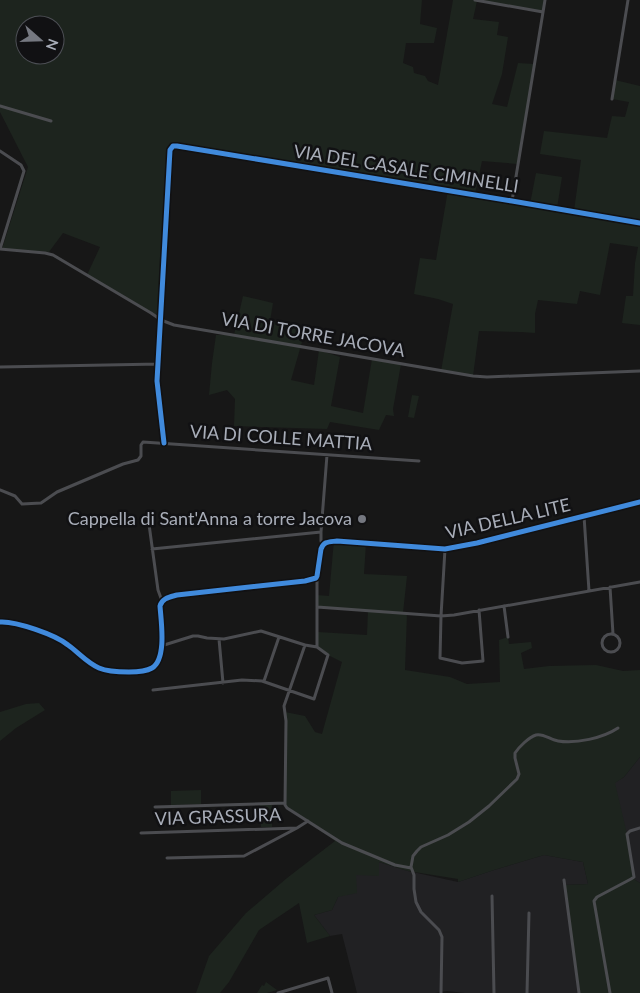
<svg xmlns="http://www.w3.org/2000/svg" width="640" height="993" font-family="Lato,sans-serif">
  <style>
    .built { fill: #212123 }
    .green { fill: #1d241e; fill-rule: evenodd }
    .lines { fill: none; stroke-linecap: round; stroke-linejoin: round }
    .minor { stroke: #4b4c50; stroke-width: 3 }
    .cycleway-casing { stroke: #111113; stroke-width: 8 }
    .cycleway { stroke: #408adc; stroke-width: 5 }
    .poi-dot { fill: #757880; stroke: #111113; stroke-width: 2 }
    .labels { text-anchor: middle; stroke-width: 5; stroke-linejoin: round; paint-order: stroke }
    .street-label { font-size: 18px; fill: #a8adb8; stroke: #111113 }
    .poi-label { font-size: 18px; fill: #a8adb8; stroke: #111113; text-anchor: end }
  </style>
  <rect width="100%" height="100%" fill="#171717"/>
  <!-- built -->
  <path class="built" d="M 640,757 L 640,883 L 635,880 L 614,783 L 624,777 Z
    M 544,855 L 583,862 L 588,884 L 565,885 L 578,993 L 465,993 L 447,991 L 435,993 L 357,993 L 342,934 L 330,936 L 314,915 L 332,910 L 338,897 L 356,875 L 379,862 L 408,871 L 458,882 L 494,870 Z"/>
  <!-- green -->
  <path class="green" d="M 0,0 L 422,0 L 420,24 L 437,28 L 434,43 L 406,43 L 403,63 L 413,67 L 414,73 L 425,76 L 428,81 L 438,85 L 453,0 L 545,0 L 543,12 L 477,1 L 473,19 L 499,22 L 497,35 L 508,37 L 502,74 L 492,104 L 507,107 L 518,63 L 534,64 L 518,164 L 482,161 L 475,194 L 530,204 L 536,173 L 562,177 L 557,208 L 574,211 L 581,160 L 540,154 L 544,131 L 607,138 L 612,116 L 625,117 L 629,102 L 612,99 L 615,80 L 640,86 L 640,325 L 622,323 L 626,296 L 633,296 L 635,263 L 638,247 L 610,243 L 600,295 L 580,291 L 577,304 L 538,300 L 535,314 L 535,333 L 521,332 L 479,331 L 473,376 L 441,371 L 453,304 L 438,299 L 414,294 L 420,258 L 436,260 L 448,190 L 177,146 L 170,150 L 161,320 L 87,275 L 100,247 L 63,233 L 49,252 L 2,249 L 28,167 L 0,112 ZM 25,25 L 55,25 L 55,55 L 25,55 Z
    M 243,296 L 273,303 L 270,321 L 300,327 L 302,342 L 291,380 L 314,385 L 319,350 L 340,357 L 331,406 L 363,413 L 372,359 L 401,364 L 393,409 L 394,416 L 386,415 L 379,430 L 330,422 L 327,429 L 234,426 L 235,399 L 227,390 L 209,395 L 212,363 L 216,335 L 234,335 Z
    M 412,395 L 419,396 L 414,418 L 408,417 Z
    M 334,540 L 366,543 L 364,574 L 407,576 L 403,613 L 407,613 L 405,670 L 450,677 L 467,684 L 500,682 L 499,640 L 508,637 L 509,644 L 531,642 L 532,648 L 521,653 L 524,669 L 549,666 L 596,665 L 623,671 L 640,670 L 640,757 L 624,777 L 615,783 L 627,834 L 635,880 L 640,883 L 640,993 L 580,993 L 565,885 L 588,884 L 583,862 L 544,855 L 494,870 L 458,882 L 458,879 L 408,871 L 379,862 L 379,876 L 356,875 L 357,893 L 338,897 L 332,910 L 314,915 L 330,936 L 307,943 L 299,903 L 259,930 L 229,982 L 220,993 L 196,993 L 209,956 L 246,913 L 287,878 L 335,841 L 287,808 L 285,803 L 285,712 L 305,716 L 315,732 L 322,734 L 342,662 L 328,655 L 317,647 L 318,632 L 367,635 L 368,610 L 317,607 L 317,595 L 329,596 Z
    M 39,703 L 45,710 L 16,728 L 0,741 L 0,712 L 26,704 Z
    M 201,790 L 201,804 L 171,805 L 171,791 Z
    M 272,804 L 272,827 L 261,827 L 260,805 Z
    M 266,982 L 277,990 L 267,993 L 257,993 L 262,985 L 264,986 Z"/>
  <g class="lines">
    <!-- minor -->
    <path class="minor" d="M 475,0 L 543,12
      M 612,99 L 628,0
      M 0,106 L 51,121
      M 0,151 L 21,165 L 24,171 L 0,249
      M 512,201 L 545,0
      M 0,249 L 45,253 L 53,255 L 151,313 L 161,320 L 174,325 L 473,376 L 487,377 L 640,371
      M 0,367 L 159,364
      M 164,443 L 157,381 L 170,150 L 173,146 L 177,146 L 512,201 L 640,223
      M 0,490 L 15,496 L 22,504 L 41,503 L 57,492 L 123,464 L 138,460 L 141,456 L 141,445 L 143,442 L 419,461
      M 584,516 L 589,591
      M 322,545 L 325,543 L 337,541 L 445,549 L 477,543 L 640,502
      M 152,549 L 321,532
      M 445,549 L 441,616 L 440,658 L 462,663 L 483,661 L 479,610
      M 610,587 L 613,634
      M 162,601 L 167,598 L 175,596 L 305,581 L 314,579 L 317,577
      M 504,606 L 508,637
      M 317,607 L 441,616 L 454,615 L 640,582
      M 0,622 C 16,621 56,636 69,645 C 79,653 88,664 100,669 C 111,673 148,675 155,665 C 161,657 163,641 163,631 C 162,621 158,610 162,601 L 158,590 L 148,517
      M602 643a9 9 0 1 1 18 0a9 9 0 1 1-18 0Z
      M 219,639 L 223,683
      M 305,645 L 284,706 L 286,721 L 285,805 L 287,808 L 342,843 L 395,865 L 411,868
      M 317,647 L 317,576 L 320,553 L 322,545 L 321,541 L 321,532 L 327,455
      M 264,681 L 279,637
      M 153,690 L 242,680 L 262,681 L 314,699 L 328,655 L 317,647 L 305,645 L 261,631 L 224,639 L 207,638 L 198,636 L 193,636 L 161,646
      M 155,807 L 285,803
      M 141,833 L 297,828
      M 167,858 L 244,856 L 297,828 L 308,821
      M 564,880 L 579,993
      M 492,896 L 494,993
      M 278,993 L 328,978 L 332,993
      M 441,993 L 442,937 L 439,930 L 421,912 L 416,902 L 414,889 L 414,875 L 411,867 L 413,856 L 417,851 L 421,847 L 448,835 L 469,822 L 489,806 L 517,779 L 519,774 L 515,758 L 515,753 C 519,747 529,737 536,735 C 543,733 551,740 558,741 C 576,744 603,738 618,728
      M 527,993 L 529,913
      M 610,993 L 594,901 L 597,897 L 631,879 L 634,877 L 627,834 L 630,831 L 640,828"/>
    <defs>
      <path id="cycleway" d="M 164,443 L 157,381 L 170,150 L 173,146 L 177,146 L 512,201 L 640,223
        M 0,622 C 16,621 56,635 68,645 C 78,652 87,663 99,668 C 108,672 119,672 129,672 C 136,672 145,672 152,668 C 167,659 161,621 160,606 C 162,598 170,597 177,595 L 305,581 L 316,578 L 317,576 L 321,549 C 324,541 329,542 337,541 L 445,549 L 477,543 L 640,502"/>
    </defs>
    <!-- cycleway casing -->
    <use href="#cycleway" class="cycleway-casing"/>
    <!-- cycleway -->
    <use href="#cycleway" class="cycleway"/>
  </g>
  <!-- markers -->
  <circle class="poi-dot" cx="362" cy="519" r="5"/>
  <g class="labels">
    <!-- street labels -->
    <g class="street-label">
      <text transform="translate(406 169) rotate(9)" y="6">VIA DEL CASALE CIMINELLI</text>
      <text transform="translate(313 335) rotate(10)" y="6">VIA DI TORRE JACOVA</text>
      <text transform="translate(281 438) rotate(4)" y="6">VIA DI COLLE MATTIA</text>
      <text transform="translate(508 519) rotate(-13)" y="6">VIA DELLA LITE</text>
      <text transform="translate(218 817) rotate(-2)" y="6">VIA GRASSURA</text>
    </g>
    <!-- poi labels -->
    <g class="poi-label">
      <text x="352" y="525">Cappella di Sant'Anna a torre Jacova</text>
    </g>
  </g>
  <!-- north arrow -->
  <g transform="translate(40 40) rotate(110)"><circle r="24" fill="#111113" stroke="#4d4f55"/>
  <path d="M0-4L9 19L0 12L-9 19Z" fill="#757880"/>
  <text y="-8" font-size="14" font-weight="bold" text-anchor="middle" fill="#a8adb8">N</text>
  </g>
</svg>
